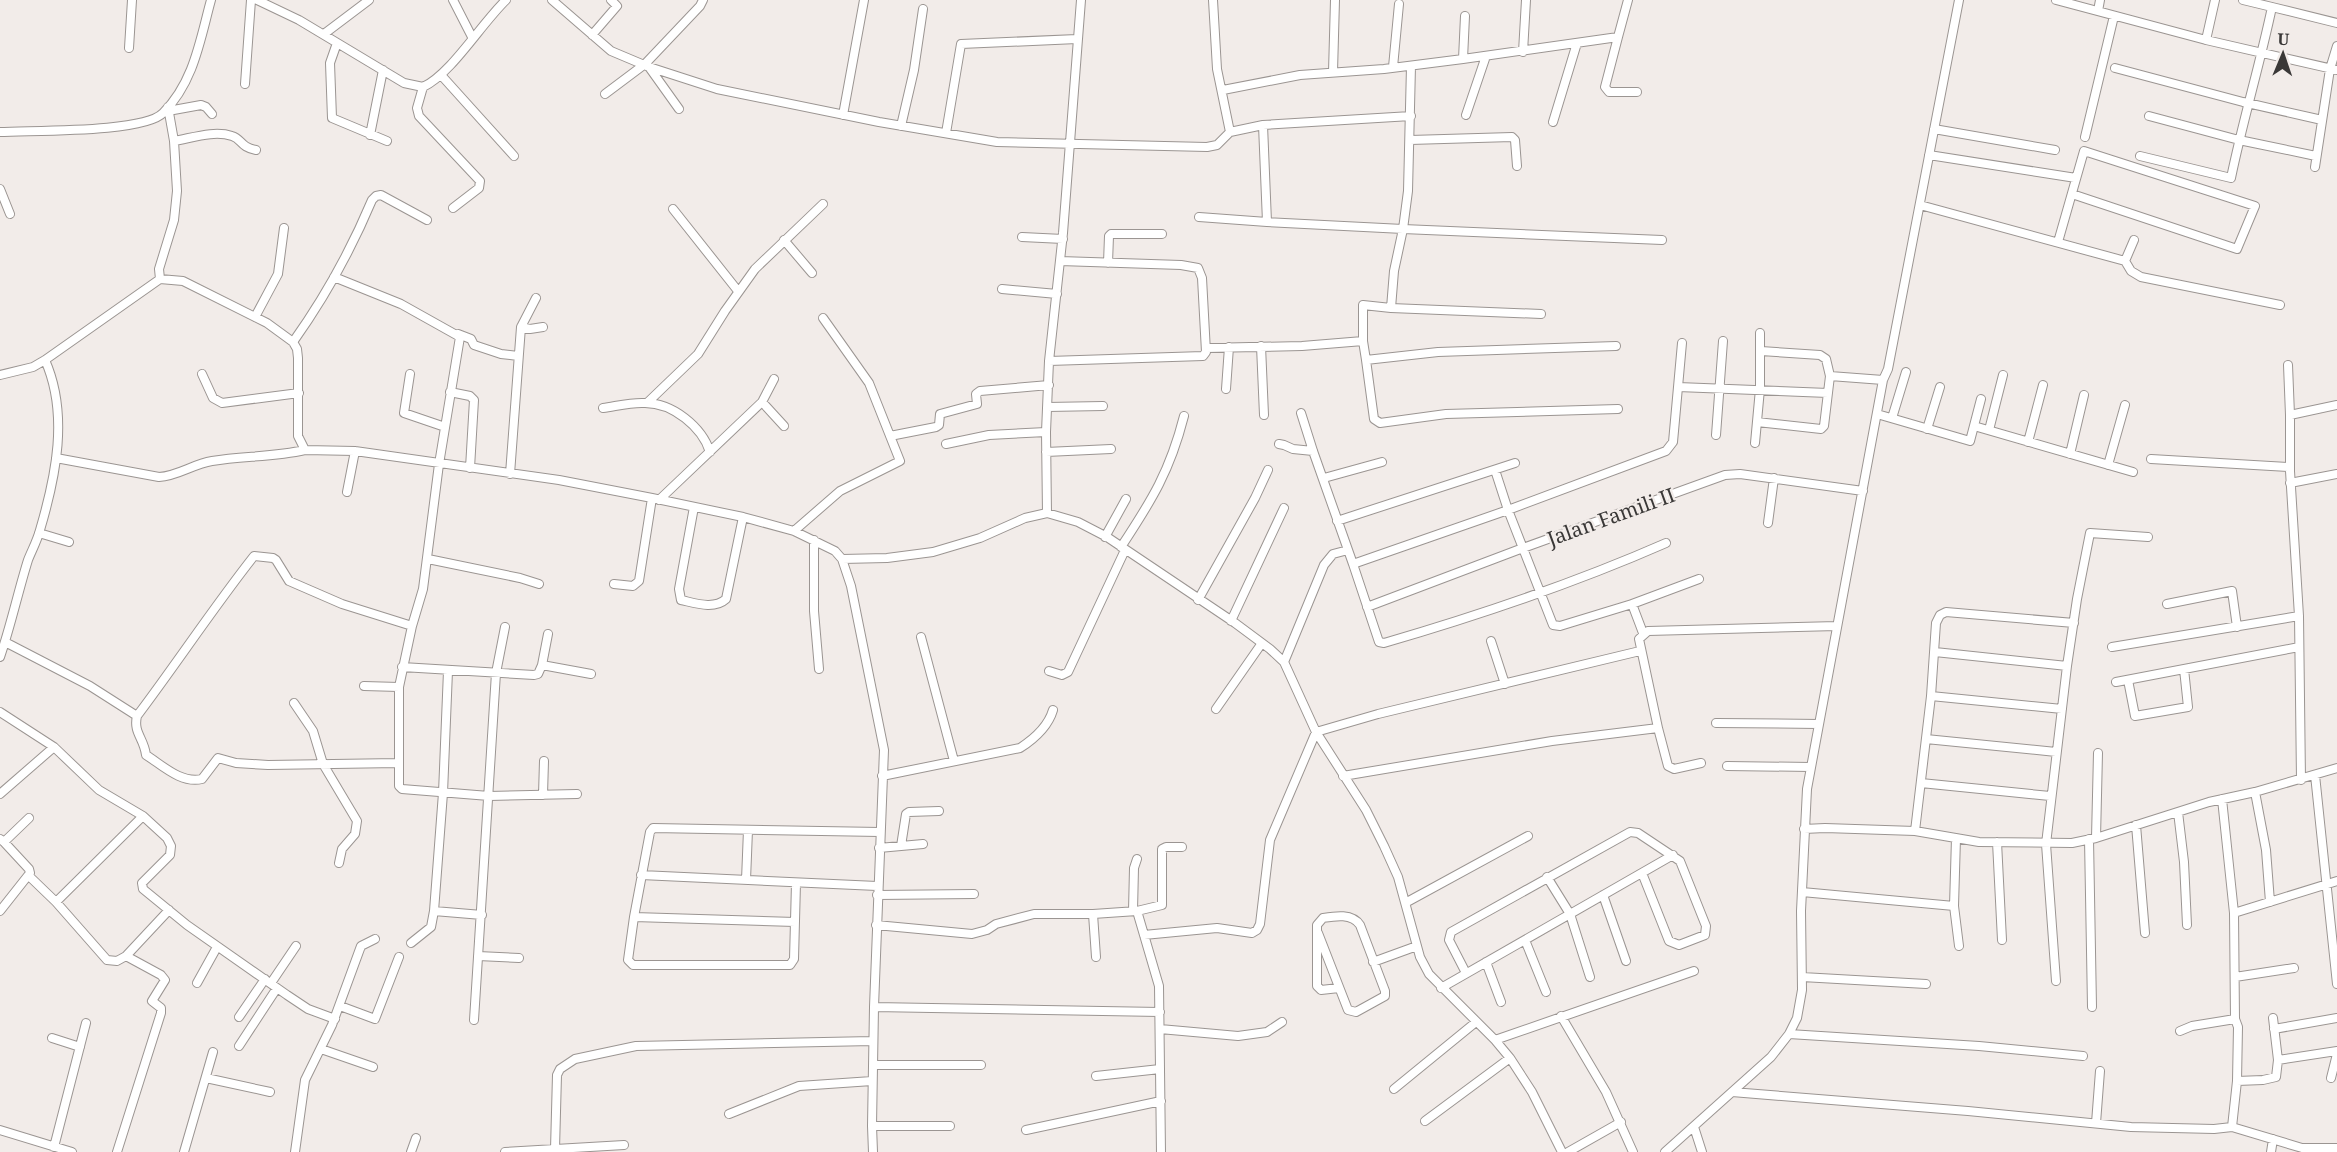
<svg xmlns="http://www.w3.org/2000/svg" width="2337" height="1152" font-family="'Noto Serif',serif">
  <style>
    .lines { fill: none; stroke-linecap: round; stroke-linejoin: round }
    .street-casing { stroke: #9b9592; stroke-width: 10 }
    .street { stroke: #fff; stroke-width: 8 }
    .labels { text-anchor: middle; stroke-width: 4.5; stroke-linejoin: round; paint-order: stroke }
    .street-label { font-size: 20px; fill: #3a3837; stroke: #f2ece9 }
  </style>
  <rect width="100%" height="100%" fill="#f2ece9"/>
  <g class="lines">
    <defs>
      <path id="street" d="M 257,0 L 299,20 L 404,83 L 423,87 C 451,74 481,24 506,0
        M 453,0 L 472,37
        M 552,0 L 611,51 L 649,67 L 717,89 L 879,122 L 997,142 L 1207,147 L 1217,145 L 1230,132 L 1217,69 L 1213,0
        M 2056,0 L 2206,40 L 2337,70
        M 2243,0 L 2272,7
        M 2098,11 L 2100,0
        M 324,34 L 369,0
        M 592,35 L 617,6 L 611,0
        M 1618,37 L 1605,87 L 1609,92 L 1637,92
        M 2206,40 L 2215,0
        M 337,43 L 330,63 L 332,118 L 387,141
        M 129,48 L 132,0
        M 1523,52 L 1526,0
        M 1463,59 L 1465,16
        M 1411,66 L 1408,191 L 1403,229 L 1662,240
        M 649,67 L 679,109
        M 1393,67 L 1399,4
        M 2115,68 L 2243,102 L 2322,120
        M 1333,72 L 1335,0
        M 441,75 L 514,156
        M 245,84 L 251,0
        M 423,87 L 417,108 L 419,116 L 480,181 L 479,188 L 453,208
        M 1223,90 L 1300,75 L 1384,69 L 1463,59 L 1618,37 L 1628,0
        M 605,94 L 645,64 L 700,6 L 703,0
        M 168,111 L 201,105 L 206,107 L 212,114
        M 843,115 L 864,0
        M 1466,115 L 1486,56
        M 2149,116 L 2239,140 L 2316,156
        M 1553,122 L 1577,43
        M 901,126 L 914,70 L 923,9
        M 1934,129 L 2055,150
        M 0,132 C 31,130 144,133 163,113 C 194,82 200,40 211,0
        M 1230,132 L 1263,125 L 1411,116
        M 946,133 L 961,44 L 1077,39
        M 370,135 L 383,70
        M 2085,137 L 2114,16
        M 1410,140 L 1512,137 L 1515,140 L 1517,166
        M 174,141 C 192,138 214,130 232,136 C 242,139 240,147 256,150
        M 1929,155 L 2076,178
        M 2140,156 L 2231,178 C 2243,120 2260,64 2272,7 L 2337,23
        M 2315,167 L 2330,69 L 2337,46
        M 0,189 L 10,214
        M 1920,205 L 2125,261 L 2131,271 L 2141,277 L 2280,305
        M 673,209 L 738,291
        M 1199,217 L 1267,222 L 1263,125
        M 1267,222 L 1403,229 L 1394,271 L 1391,308
        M 1022,237 L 1063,239
        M 784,240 L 812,273
        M 2058,242 L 2084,151 L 2255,206 L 2237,249 L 2072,194
        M 2125,261 L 2134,240
        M 1108,263 L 1109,236 L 1111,234 L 1162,234
        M 334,277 L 401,304 L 460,337 L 439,464 L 423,589 L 412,626 L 399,687 L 399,786 L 402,789 L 489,796 L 577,794
        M 160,279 L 159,269 L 174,220 L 177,191 L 174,141 L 168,107
        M 1002,289 L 1057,294
        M 1541,314 L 1391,308 L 1363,305 L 1363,341 L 1366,360 L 1438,352 L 1616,346
        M 255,317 L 278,274 L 284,228
        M 521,327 L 530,329 L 543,327
        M 458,334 L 471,339 L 474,345 L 501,354 L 518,356
        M 293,342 C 325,297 351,250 372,200 L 376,196 L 381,195 L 427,220
        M 1261,346 L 1264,415
        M 1206,348 L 1302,346 L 1363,341
        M 1366,360 L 1374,419 L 1380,423 L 1446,414 L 1618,409
        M 1049,361 L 1203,356 L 1206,352 L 1202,278 L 1198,268 L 1181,265 L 1060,261
        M 2288,365 L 2290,415
        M 202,374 L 213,398 L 222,403 L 299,393
        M 410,374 L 404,413 L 445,427
        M 0,375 L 33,367 L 45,360 L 160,279 L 183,281 L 267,323 L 293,342 L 297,349 L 298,358 L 298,436 L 305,450 L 355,451 L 559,480 L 652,498 L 743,517 L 794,531 L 835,551 L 842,559 L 851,586 L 884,750 L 874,1007 L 872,1126 L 873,1152
        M 1830,376 L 1883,380
        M 1678,387 L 1828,393
        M 1226,389 L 1229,347
        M 450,392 L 470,396 L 474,400 L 470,468
        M 762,402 L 784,426
        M 647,403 L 698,354 L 725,311 L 755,269 L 823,204
        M 1047,407 L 1103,406
        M 603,408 C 617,406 632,402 645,403 C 673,403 702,427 710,452
        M 1301,413 L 1313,451 L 1353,564 L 1508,510 L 1666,451 L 1673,442 L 1682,343
        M 1877,414 L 1970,441 L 1981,399
        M 1892,418 L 1906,372
        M 1757,422 L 1821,429 L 1824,426 L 1830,376 L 1826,359 L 1820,355 L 1761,351
        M 1974,426 L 2133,472
        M 1927,429 L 1940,387
        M 1989,430 L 2003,375
        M 1716,435 L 1723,341
        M 890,436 L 936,427 L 939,425 L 940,414 L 977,404 L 976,394 L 980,391 L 1049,385
        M 2028,442 L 2043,385
        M 1755,443 L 1760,389 L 1760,333
        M 946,444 L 989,435 L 1046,432
        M 1279,444 L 1284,445 L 1293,449 L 1313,451
        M 1046,452 L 1111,449
        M 2070,454 L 2084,395
        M 56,458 L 159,477 C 178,476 193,464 212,461 C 243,456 274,457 305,450
        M 2151,459 L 2290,467
        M 2108,465 L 2125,405
        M 1495,470 L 1508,510 L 1553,625 L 1560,626 L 1632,604 L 1699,579
        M 510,474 L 521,327 L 536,298
        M 1324,478 L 1382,462
        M 2290,483 L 2337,474
        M 347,492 L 355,451
        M 659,500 L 762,402 L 774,379
        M 694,507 L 679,589 L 681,600 C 695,603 714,610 726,599 L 743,517
        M 1047,513 L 1046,432 L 1049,361 L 1063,233 L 1081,0
        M 1337,521 L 1515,463
        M 1768,523 L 1774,478
        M 794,531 L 840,491 L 900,461 L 869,383 L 823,318
        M 39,533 L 69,542
        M 1105,537 L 1126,499
        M 814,540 L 814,611 L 819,669
        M 1121,547 C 1152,500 1170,471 1184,416
        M 428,559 L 520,578 L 539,584
        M 842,559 L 887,558 L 933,552 L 980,538 L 1025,518 L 1047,513 L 1078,522 L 1107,537 L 1235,623 L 1270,649 L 1284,662 L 1316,732 L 1366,810 L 1384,846 L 1398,877 L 1420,957 L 1429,974 L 1495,1040 L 1510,1058 L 1532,1092 L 1562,1152
        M 1353,564 L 1379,642 L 1384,643 C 1480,615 1575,583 1666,543
        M 614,584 L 633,586 L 639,581 L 652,498
        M 1198,600 L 1255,498 L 1268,470
        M 1632,604 L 1643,633
        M 2167,604 L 2232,591 L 2237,627
        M 1367,607 L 1523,548 L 1725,475 L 1740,474 L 1863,491
        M 1231,621 L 1284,508
        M 921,637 L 954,761
        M 1491,641 L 1505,684
        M 5,642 L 90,686 L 137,716 C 133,733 144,738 146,755 C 162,765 181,784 202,779 L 218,758 L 236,763 L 268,765 L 398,763
        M 2112,647 L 2299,616
        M 1935,652 L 2067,666
        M 0,657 C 11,625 18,592 28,560 C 32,550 37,541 40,530 C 56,476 69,414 45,360
        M 1284,662 L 1324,565 L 1333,554 L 1348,550
        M 542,665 L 591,674
        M 402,667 L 534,675 L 538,674 L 542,665 L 548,634
        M 448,671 L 443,793 L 434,911 L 482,915
        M 1049,671 L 1062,675 L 1068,672 L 1125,550
        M 2128,680 L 2135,716 L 2188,707 L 2184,669
        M 2116,682 L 2299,647
        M 364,686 L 399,687
        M 1931,696 L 2062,709
        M 294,703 L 313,731 L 323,764 L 357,821 L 355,834 L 342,849 L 339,863
        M 1216,709 L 1262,643
        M 0,712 L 54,747 L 99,790 L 143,816 L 167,838 L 171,846 L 170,855 L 142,883 L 143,889 L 187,925 L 287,995 L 308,1009 L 335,1019
        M 137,716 C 177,663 213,608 254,556 L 273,558 L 276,560 L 289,581 L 342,604 L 412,626
        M 1716,723 L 1819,724
        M 1658,728 L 1668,766 L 1674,769 L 1701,763
        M 1926,739 L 2056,752
        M 1727,766 L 1811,767
        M 2315,775 L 2337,984
        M 882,776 L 1020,748 C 1034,739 1048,727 1053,710
        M 1343,776 L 1552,741 L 1658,728 L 1639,639 L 1648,631 L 1837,626
        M 2301,780 L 2299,616 L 2290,471 L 2290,415 L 2337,405
        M 1921,783 L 2050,796
        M 2255,792 L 2266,850 L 2270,902
        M 0,794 L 54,747
        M 543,795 L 544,761
        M 2178,812 L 2184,862 L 2187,925
        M 2136,825 L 2145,933
        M 1804,829 L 1825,828 L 1915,831 L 1979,842 L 2072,843 L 2096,838 L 2209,802 L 2255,792 L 2337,768
        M 1915,831 L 1931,696 L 1936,623 L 1940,615 L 1946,612 L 2074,623
        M 2096,838 L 2098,753
        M 0,839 L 4,842 L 29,818
        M 2089,839 L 2092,1007
        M 1997,842 L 2002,940
        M 901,846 L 906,814 L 909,812 L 939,811
        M 879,848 L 923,844
        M 641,875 L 877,886
        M 29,876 L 56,902 L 143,816
        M 1547,877 L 1570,914 L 1590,977
        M 746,880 L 748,830
        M 796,883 L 794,959 L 790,965 L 633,965 L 628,960 L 634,917 L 650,832 L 653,828 L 880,832
        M 1802,892 L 1954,906 L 1956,838
        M 877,895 L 974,894
        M 1603,895 L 1626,961
        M 56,902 L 107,960 L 117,961 L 126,956
        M 1407,902 L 1528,836
        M 1954,906 L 1959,946
        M 0,911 L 30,873 L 29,869 L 4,842
        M 1133,911 L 1134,868 L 1137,859
        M 1137,911 L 1162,905 L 1162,849 L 1166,847 L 1182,847
        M 2234,913 L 2337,881
        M 1093,914 L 1096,957
        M 634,917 L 795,922
        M 876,925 L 972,934 L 987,930 L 996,924 L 1034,914 L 1093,914 L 1137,911 L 1159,986 L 1161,1152
        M 1318,933 L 1348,1010 L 1356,1012 L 1385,996 L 1385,991 L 1360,925 C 1352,913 1335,916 1323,918 L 1317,925 L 1317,986 L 1321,990 L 1339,988
        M 1144,935 L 1217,928 L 1252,933 L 1257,930 L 1260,924 L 1270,840 L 1316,732 L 1378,714 L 1640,651
        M 1525,940 L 1546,992
        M 411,943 L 431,927 L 434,911
        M 478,956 L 519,958
        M 1373,962 L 1417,946
        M 1486,962 L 1501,1002
        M 1466,973 L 1449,940 L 1451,932 L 1630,832 L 1638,833 L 1680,861 L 1706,926 L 1705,935 L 1679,945 L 1669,941 L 1642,873
        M 1802,977 L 1926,984
        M 2235,977 L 2294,968
        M 2056,981 L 2046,844 L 2067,666 L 2077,599 L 2090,533 L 2148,537
        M 197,983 L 217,947
        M 271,983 L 296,946
        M 1441,988 L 1673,855
        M 340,1006 L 375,1019 L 399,957
        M 874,1007 L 1160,1012
        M 1561,1016 L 1606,1092 L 1633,1152
        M 239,1017 L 265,979
        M 474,1020 L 496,673 L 505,627
        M 1160,1029 L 1238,1036 L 1267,1032 L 1282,1022
        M 2274,1029 L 2337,1018
        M 2180,1031 L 2192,1026 L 2235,1019
        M 1789,1034 L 1979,1046 L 2083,1056
        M 52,1038 L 80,1047
        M 1495,1040 L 1694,971
        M 239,1046 L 277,988
        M 321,1049 L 373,1067
        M 2278,1060 L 2337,1051
        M 873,1065 L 981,1065
        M 1096,1076 L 1160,1069
        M 206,1078 L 270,1092
        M 2331,1078 L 2337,1054
        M 2237,1081 L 2263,1080 L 2276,1077 L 2278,1060 L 2273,1018
        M 1394,1089 L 1476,1022
        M 1732,1092 L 1968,1111 L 2131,1127 L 2214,1129 L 2232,1127 L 2237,1081 L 2238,1027 L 2235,1019 L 2234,913 L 2222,799
        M 729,1114 L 799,1086 L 872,1081
        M 1425,1121 L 1510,1058
        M 2096,1123 L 2100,1071
        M 872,1126 L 950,1126
        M 1694,1127 L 1702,1152
        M 2232,1127 L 2302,1148 L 2337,1148
        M 0,1130 L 72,1152
        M 1026,1130 L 1161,1101
        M 54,1147 L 86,1023
        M 555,1149 L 557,1075 L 560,1069 L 575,1059 L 636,1046 L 873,1041
        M 117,1152 L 161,1013 L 161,1008 L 152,1001 L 165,980 L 161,975 L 126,956 L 169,910
        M 184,1152 L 213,1052
        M 295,1152 L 305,1080 L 332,1025 L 361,946 L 375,939
        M 411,1152 L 416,1138
        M 505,1152 L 624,1145
        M 1568,1152 L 1621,1122
        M 1665,1152 L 1771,1057 L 1789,1034 L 1797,1018 L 1802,990 L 1801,911 L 1807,789 L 1883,380 L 1888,369 L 1959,0
        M 2271,1152 L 2273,1139"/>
    </defs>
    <!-- street casing -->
    <use href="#street" class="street-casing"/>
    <!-- street -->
    <use href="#street" class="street"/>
  </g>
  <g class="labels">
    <!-- street labels -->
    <g class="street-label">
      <text transform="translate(1611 517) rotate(-20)" y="7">Jalan Famili II</text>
    </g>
  </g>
  <!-- north arrow -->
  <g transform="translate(2283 54) rotate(2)" stroke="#f2ece9" stroke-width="4.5" paint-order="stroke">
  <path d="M0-4.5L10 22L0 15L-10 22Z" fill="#3a3837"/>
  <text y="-9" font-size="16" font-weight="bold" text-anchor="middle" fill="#3a3837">U</text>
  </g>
</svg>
